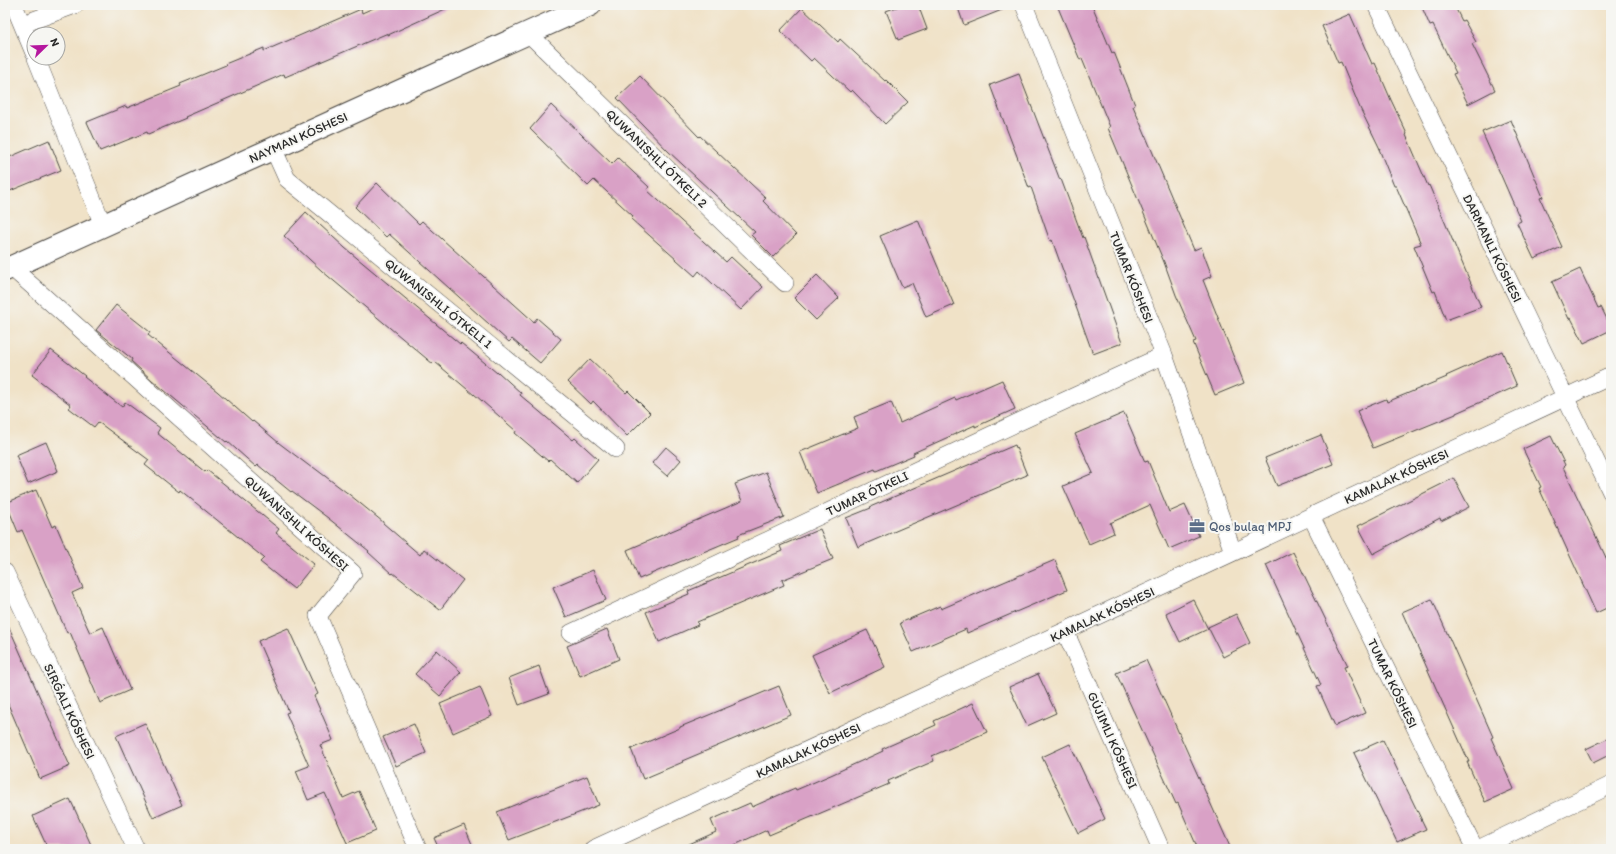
<svg xmlns="http://www.w3.org/2000/svg" width="1616" height="854" font-family="Itim,sans-serif">
  <style>
    .building { fill: #d9a1c6 }
    .lines { fill: none; stroke-linecap: round; stroke-linejoin: round }
    .street-casing { stroke: #494642; stroke-width: 18 }
    .secondary-casing { stroke: #494642; stroke-width: 24 }
    .street { stroke: #fff; stroke-width: 17 }
    .secondary { stroke: #fff; stroke-width: 22 }
    .labels { text-anchor: middle; stroke-width: 4; stroke-linejoin: round; paint-order: stroke }
    .street-label { font-size: 13px; fill: #2b2b2b; stroke: #f6f6f2 }
    .service-label { font-size: 13px; fill: #4e5e75; stroke: #f6f6f2; text-anchor: start }
  </style>
  <rect width="100%" height="100%" fill="#f6f6f2"/>
  <filter id="ink" filterUnits="userSpaceOnUse"><feTurbulence type="fractalNoise" baseFrequency=".025" numOctaves="2"/><feDisplacementMap in="SourceGraphic" scale="8" xChannelSelector="R" yChannelSelector="G"/><feConvolveMatrix kernelMatrix="1 2 1 2 8 2 1 2 1" color-interpolation-filters="sRGB"/></filter>
  <filter id="wash" filterUnits="userSpaceOnUse"><feTurbulence type="fractalNoise" baseFrequency=".012" numOctaves="4" result="noise"/><feDisplacementMap in="SourceGraphic" scale="16" xChannelSelector="R" yChannelSelector="G"/><feGaussianBlur stdDeviation="0.9" result="paint"/><feColorMatrix in="noise" values="0 0 0 0 0 0 0 0 0 0 0 0 0 0 0 0 0 1.4 0 .05"/><feComposite in="paint" operator="in"/></filter>
  <g filter="url(#wash)">
    <rect width="100%" height="100%" fill="#f0e2c7"/>
    <g id="blocks">
      <!-- building -->
      <path class="building" d="M 380,5 L 454,5 L 388,35 L 388,33 L 285,77 L 284,74 L 185,117 L 186,118 L 148,134 L 147,132 L 100,151 L 87,122 L 126,106 L 127,108 L 181,86 L 180,84 L 226,65 L 225,64 L 264,48 L 264,51 L 361,9 L 362,13 Z
        M 902,5 L 918,5 L 927,29 L 898,40 L 886,11 Z
        M 957,5 L 1012,5 L 1012,6 L 964,25 Z
        M 1057,5 L 1092,5 L 1112,53 L 1114,52 L 1135,105 L 1133,106 L 1194,250 L 1201,247 L 1212,276 L 1203,280 L 1244,383 L 1215,395 L 1193,342 L 1196,341 L 1176,295 L 1164,262 L 1108,128 L 1110,127 L 1082,59 L 1080,60 Z
        M 1421,5 L 1454,5 L 1462,21 L 1464,20 L 1476,42 L 1472,44 L 1495,90 L 1468,104 L 1453,74 L 1456,73 L 1433,25 L 1430,26 Z
        M 802,8 L 838,42 L 840,39 L 885,81 L 886,80 L 908,102 L 885,124 L 852,90 L 850,92 L 814,58 L 811,61 L 780,31 Z
        M 1350,14 L 1372,64 L 1375,63 L 1391,100 L 1407,134 L 1406,135 L 1428,186 L 1429,185 L 1481,307 L 1446,320 L 1435,291 L 1433,292 L 1414,246 L 1421,244 L 1396,186 L 1394,186 L 1379,149 L 1380,149 L 1360,108 L 1341,62 L 1338,63 L 1322,26 Z
        M 1019,74 L 1060,180 L 1061,179 L 1083,238 L 1084,237 L 1122,343 L 1093,354 L 1052,240 L 1050,241 L 1031,187 L 1029,188 L 990,85 Z
        M 640,76 L 699,137 L 700,136 L 766,198 L 763,201 L 796,235 L 773,257 L 751,235 L 755,232 L 668,151 L 617,98 Z
        M 551,105 L 612,164 L 618,158 L 649,187 L 647,190 L 726,262 L 731,257 L 763,287 L 741,310 L 699,271 L 695,276 L 631,219 L 633,216 L 594,180 L 588,186 L 530,129 Z
        M 1511,120 L 1543,197 L 1540,198 L 1562,247 L 1534,259 L 1517,223 L 1521,221 L 1482,132 Z
        M 49,140 L 61,170 L 5,193 L 5,159 Z
        M 377,183 L 419,224 L 422,221 L 534,322 L 537,318 L 561,339 L 540,363 L 512,339 L 509,342 L 389,234 L 386,237 L 355,207 Z
        M 306,212 L 345,248 L 460,344 L 461,343 L 497,373 L 498,372 L 521,393 L 520,395 L 573,440 L 575,438 L 598,459 L 577,483 L 550,459 L 548,461 L 515,433 L 516,431 L 474,394 L 474,395 L 435,362 L 433,364 L 322,271 L 284,236 Z
        M 918,220 L 954,305 L 926,317 L 912,283 L 902,287 L 880,236 Z
        M 1580,269 L 1598,308 L 1601,307 L 1611,327 L 1611,330 L 1584,343 L 1571,318 L 1569,319 L 1552,282 Z
        M 817,275 L 839,298 L 816,320 L 794,298 Z
        M 116,305 L 150,332 L 148,335 L 218,392 L 252,422 L 253,421 L 279,443 L 312,468 L 313,467 L 350,495 L 383,522 L 383,523 L 420,555 L 424,549 L 463,580 L 440,610 L 393,573 L 392,574 L 368,552 L 369,551 L 328,518 L 292,491 L 291,492 L 258,465 L 256,467 L 227,441 L 226,442 L 152,380 L 131,361 L 132,359 L 96,330 Z
        M 51,350 L 85,376 L 84,377 L 122,407 L 125,402 L 160,428 L 157,433 L 205,472 L 207,470 L 279,529 L 276,533 L 314,564 L 294,589 L 260,562 L 264,558 L 180,490 L 179,492 L 145,465 L 149,460 L 98,422 L 94,427 L 69,408 L 71,405 L 32,375 Z
        M 1502,351 L 1517,386 L 1456,413 L 1456,414 L 1373,448 L 1357,411 L 1386,399 L 1387,402 L 1447,377 L 1446,376 Z
        M 590,359 L 626,393 L 628,391 L 650,413 L 627,436 L 593,401 L 591,404 L 568,382 Z
        M 1002,380 L 1015,409 L 975,427 L 975,425 L 913,453 L 914,455 L 876,471 L 875,469 L 817,493 L 800,452 L 858,428 L 854,417 L 891,402 L 900,423 L 955,398 L 956,400 Z
        M 1124,413 L 1145,462 L 1148,461 L 1169,512 L 1185,505 L 1199,536 L 1169,549 L 1150,505 L 1110,523 L 1114,533 L 1089,544 L 1063,486 L 1093,473 L 1075,434 Z
        M 1321,435 L 1333,464 L 1277,486 L 1265,458 Z
        M 1551,436 L 1565,465 L 1563,467 L 1611,568 L 1611,606 L 1596,613 L 1539,488 L 1541,487 L 1523,449 Z
        M 46,442 L 58,471 L 28,484 L 16,455 Z
        M 1015,445 L 1027,475 L 858,547 L 846,518 L 871,508 L 870,507 Z
        M 666,447 L 681,460 L 667,476 L 652,463 Z
        M 766,472 L 784,517 L 738,535 L 739,537 L 639,579 L 627,550 L 742,501 L 735,484 Z
        M 1454,478 L 1469,507 L 1441,521 L 1440,518 L 1373,554 L 1358,526 Z
        M 36,490 L 52,527 L 56,525 L 83,588 L 72,593 L 90,633 L 103,627 L 130,690 L 100,703 L 70,632 L 67,633 L 22,530 L 18,532 L 6,503 Z
        M 820,529 L 833,559 L 782,580 L 784,585 L 697,622 L 698,625 L 659,642 L 646,612 L 689,594 L 688,591 L 782,551 L 780,546 Z
        M 1293,552 L 1348,666 L 1344,667 L 1365,713 L 1335,726 L 1317,686 L 1321,685 L 1266,565 Z
        M 1055,560 L 1067,590 L 967,633 L 966,629 L 913,652 L 900,623 L 940,606 L 941,609 Z
        M 593,570 L 606,600 L 566,617 L 553,587 Z
        M 1193,599 L 1208,629 L 1180,642 L 1166,613 Z
        M 1432,599 L 1493,737 L 1491,738 L 1514,789 L 1485,802 L 1467,762 L 1469,762 L 1402,612 Z
        M 1236,614 L 1250,643 L 1223,657 L 1208,627 Z
        M 5,618 L 70,766 L 40,779 L 5,697 Z
        M 288,628 L 318,694 L 314,696 L 333,740 L 320,745 L 343,798 L 359,791 L 376,831 L 347,843 L 325,793 L 308,800 L 296,771 L 309,766 L 286,713 L 289,712 L 258,641 Z
        M 607,629 L 619,659 L 580,676 L 567,646 Z
        M 867,630 L 885,667 L 830,693 L 812,655 Z
        M 437,650 L 461,672 L 440,696 L 415,674 Z
        M 1146,660 L 1209,800 L 1231,849 L 1198,849 L 1178,803 L 1176,804 L 1158,765 L 1116,673 Z
        M 539,666 L 549,694 L 519,705 L 509,678 Z
        M 1038,674 L 1056,713 L 1027,726 L 1009,687 Z
        M 779,686 L 791,715 L 682,761 L 683,762 L 643,779 L 631,749 L 680,728 L 680,727 Z
        M 480,687 L 492,716 L 453,733 L 440,704 Z
        M 973,703 L 987,732 L 932,756 L 934,761 L 888,781 L 889,784 L 769,835 L 767,830 L 726,849 L 678,849 L 716,832 L 711,820 L 750,803 L 752,807 L 795,788 L 796,790 L 833,774 L 883,751 L 882,749 L 936,725 L 934,721 Z
        M 145,723 L 182,805 L 153,818 L 116,736 Z
        M 414,724 L 426,753 L 396,766 L 383,737 Z
        M 1611,737 L 1611,754 L 1593,763 L 1586,749 Z
        M 1383,740 L 1426,829 L 1397,842 L 1354,753 Z
        M 1070,744 L 1105,819 L 1078,833 L 1042,757 Z
        M 587,776 L 599,805 L 509,840 L 497,812 Z
        M 70,799 L 93,849 L 48,849 L 33,816 Z
        M 464,825 L 474,849 L 439,849 L 434,838 Z"/>
    </g>
  </g>
  <g filter="url(#ink)">
    <use href="#blocks" fill-opacity="0" stroke="#494642" stroke-width="1"/>
    <g class="lines">
      <defs>
        <path id="street" d="M 14,5 L 34,53
          M 1024,5 L 1164,355 L 1233,552
          M 1376,5 L 1611,492
          M 23,24 L 75,5
          M 528,33 L 785,283
          M 36,58 L 103,225
          M 273,148 L 287,179 L 616,449
          M 11,267 L 353,573 L 318,616 L 418,849
          M 1311,516 L 1475,849
          M 5,572 L 136,849
          M 1065,631 L 1161,849
          M 571,633 L 1023,420 L 1164,355
          M 593,849 L 1065,631 L 1611,376
          M 1478,849 L 1611,785"/>
        <path id="secondary" d="M 5,270 L 590,5"/>
      </defs>
      <!-- street casing -->
      <use href="#street" class="street-casing"/>
      <!-- secondary casing -->
      <use href="#secondary" class="secondary-casing"/>
      <!-- street -->
      <use href="#street" class="street"/>
      <!-- secondary -->
      <use href="#secondary" class="secondary"/>
    </g>
  </g>
  <!-- icons -->
  <defs>
    <symbol id="office-bare" viewBox="-9 -9 18 18"><path d="M-6-3h4V-5.5h4V-3h4V5H-6ZM-1-4.5V-3h2v-1.5ZM-6 0V1H6V0Z" fill="#5c6f8a" stroke="#f6f6f2" stroke-width="2.5" paint-order="stroke"/></symbol>
  </defs>
  <g fill-rule="evenodd">
    <use href="#office-bare" x="1186" y="515" width="22" height="22"/>
  </g>
  <g class="labels">
    <!-- street labels -->
    <g class="street-label">
      <text transform="translate(298 137) rotate(-24)" y="5">NAYMAN KÓSHESI</text>
      <text transform="translate(657 158) rotate(44)" y="5">QUWANISHLI ÓTKELI 2</text>
      <text transform="translate(1493 248) rotate(64)" y="5">DARMANLI KÓSHESI</text>
      <text transform="translate(1132 277) rotate(68)" y="5">TUMAR KÓSHESI</text>
      <text transform="translate(439 303) rotate(39)" y="5">QUWANISHLI ÓTKELI 1</text>
      <text transform="translate(1396 476) rotate(-25)" y="5">KAMALAK KÓSHESI</text>
      <text transform="translate(867 493) rotate(-25)" y="5">TUMAR ÓTKELI</text>
      <text transform="translate(297 523) rotate(42)" y="5">QUWANISHLI KÓSHESI</text>
      <text transform="translate(1102 614) rotate(-25)" y="5">KAMALAK KÓSHESI</text>
      <text transform="translate(1393 683) rotate(64)" y="5">TUMAR KÓSHESI</text>
      <text transform="translate(70 711) rotate(65)" y="5">SIRǴALI KÓSHESI</text>
      <text transform="translate(1113 740) rotate(66)" y="5">GÚJIMLI KÓSHESI</text>
      <text transform="translate(808 750) rotate(-25)" y="5">KAMALAK KÓSHESI</text>
    </g>
    <!-- service labels -->
    <g class="service-label">
      <text x="1209" y="531">Qos bulaq MPJ</text>
    </g>
  </g>
  <!-- margin -->
  <rect width="1616" height="854" fill="none" stroke="#f6f6f2" stroke-width="20"/>
  <!-- north arrow -->
  <g transform="translate(46 46) rotate(67)"><circle r="19" fill="#f6f6f2" stroke="#a5a5a2"/>
  <path d="M0-3L7 15L0 10L-7 15Z" fill="#b5179e"/>
  <text y="-6" font-size="11" font-weight="bold" text-anchor="middle" fill="#2b2b2b">N</text>
  </g>
</svg>
